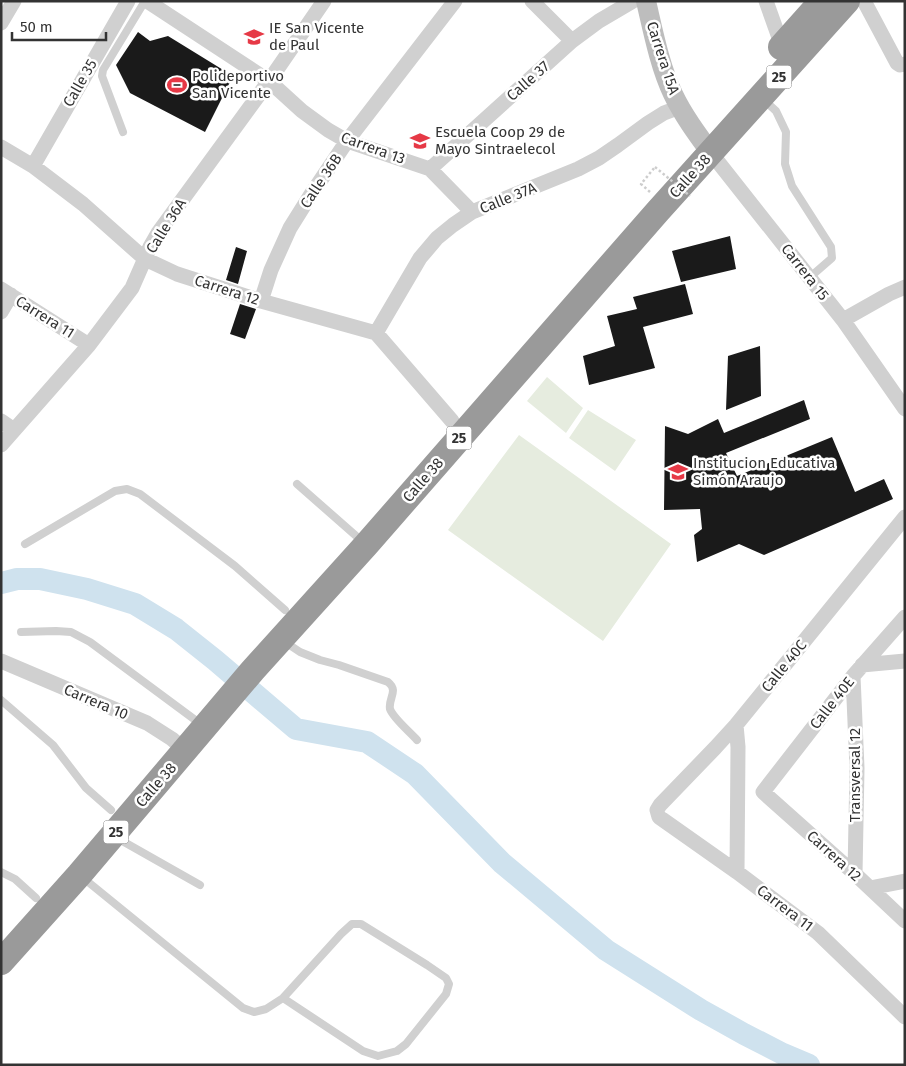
<svg xmlns="http://www.w3.org/2000/svg" width="906" height="1066" font-family="'Fira Sans',sans-serif">
  <style>
    .pitch { fill: #e6ecdf }
    .lines { fill: none; stroke-linecap: round; stroke-linejoin: round }
    .river { stroke: #cfe2ee; stroke-width: 22 }
    .building { fill: #1a1a1a }
    .path { stroke: #cdcdcd; stroke-width: 2.5; stroke-dasharray: 2.5 2.5; stroke-linecap: butt }
    .lane { stroke: #d0d0d0; stroke-width: 8 }
    .street { stroke: #d0d0d0; stroke-width: 15 }
    .secondary { stroke: #bdbdbd; stroke-width: 20 }
    .highway { stroke: #9a9a9a; stroke-width: 26 }
    .path-bridge { stroke: #cdcdcd; stroke-width: 2.5; stroke-dasharray: 2.5 2.5; stroke-linecap: butt }
    .labels { text-anchor: middle; stroke-width: 5; stroke-linejoin: round; paint-order: stroke }
    .shield { fill: #fff; stroke: #707070; stroke-width: 1 }
    .shield-label { font-size: 14px; font-weight: bold; fill: #333 }
    .poi-label { font-size: 15px; fill: #333; stroke: #fff; text-anchor: start }
    .street-label { font-size: 15px; fill: #333; stroke: #fff }
  </style>
  <rect width="100%" height="100%" fill="#fff"/>
  <!-- pitch -->
  <path class="pitch" d="M 547,377 L 583,408 L 566,433 L 527,401 Z
    M 588,410 L 636,440 L 615,471 L 569,438 Z
    M 519,435 L 671,544 L 603,641 L 448,530 Z"/>
  <g class="lines">
    <!-- river -->
    <path class="river" d="M 1,583 L 17,579 L 40,579 L 87,589 L 135,604 L 176,629 L 215,660 L 296,729 L 367,742 L 415,774 L 502,863 L 606,950 L 701,1010 L 744,1034 L 783,1054 L 809,1065"/>
  </g>
  <!-- building -->
  <path class="building" d="M 138,32 L 150,41 L 168,36 L 233,76 L 205,132 L 130,93 L 116,65 Z
    M 730,236 L 736,269 L 681,282 L 672,251 Z
    M 236,247 L 247,251 L 238,284 L 226,280 Z
    M 685,284 L 693,314 L 643,327 L 655,368 L 589,385 L 583,356 L 615,346 L 607,316 L 637,309 L 633,297 Z
    M 240,304 L 256,309 L 245,339 L 230,334 Z
    M 760,346 L 761,396 L 726,410 L 728,356 Z
    M 804,400 L 810,419 L 726,453 L 737,476 L 832,437 L 855,492 L 884,479 L 893,499 L 764,555 L 739,544 L 697,562 L 694,535 L 702,529 L 700,509 L 664,510 L 665,426 L 688,434 L 718,419 L 724,433 Z"/>
  <g class="lines">
    <!-- path -->
    <path class="path" d="M 650,192 L 641,184 L 655,167"/>
    <!-- lane -->
    <path class="lane" d="M 764,100 L 776,111 L 786,132 L 785,164 L 792,186 L 831,247 L 832,258 L 809,278
      M 123,132 L 102,76 L 103,70 L 145,1
      M 297,484 L 363,542
      M 25,544 L 115,491 L 127,489 L 140,494 L 235,566 L 285,610
      M 21,632 L 56,631 L 71,632 L 90,642 L 202,725
      M 285,642 L 300,652 L 320,660 L 339,665 L 388,682 C 399,691 388,698 390,709 C 393,718 410,732 417,740
      M 1,700 L 53,745 L 86,788 L 111,810
      M 117,838 L 200,885
      M 1,872 L 15,879 L 36,898
      M 82,877 L 243,1008 L 254,1012 L 266,1009 L 283,998 L 341,934 L 352,924 L 361,924 L 427,965 L 446,978 L 449,984 L 446,994 L 406,1044 L 397,1051 L 378,1056 L 363,1051 L 283,998"/>
    <!-- street -->
    <path class="street" d="M 147,1 L 269,81 L 302,111 L 328,130 L 347,141 L 430,169 L 472,212
      M 532,1 L 572,41
      M 766,1 L 782,46
      M 864,1 L 897,63 L 900,65 L 905,64
      M 1,23 L 14,1
      M 1,147 L 33,166 L 83,204 L 145,259 L 177,274 L 261,301 L 376,333 L 452,421
      M 711,153 L 843,320 L 905,409
      M 33,166 L 128,1
      M 430,169 L 572,41 L 599,21 L 633,1
      M 1,289 L 89,345
      M 261,301 L 271,270 L 290,228 L 310,196 L 347,141 L 455,1
      M 1,312 L 11,295
      M 843,320 L 889,294 L 905,287
      M 376,333 L 420,258 L 437,238 L 453,225 L 472,212 L 578,169 L 599,158 L 618,145 L 648,123 L 664,113 L 680,107
      M 1,421 L 14,430
      M 1,445 L 89,345 L 132,288 L 150,247 L 158,233 L 269,81 L 324,1
      M 905,517 L 736,725 L 715,748 L 660,805 L 657,810 L 659,817 L 737,872 L 818,933 L 905,1017
      M 905,617 L 853,676 L 763,792 L 855,874 L 905,921
      M 1,661 L 147,723 L 172,739 L 186,751
      M 862,665 L 905,661
      M 853,676 L 857,768 L 855,874
      M 736,725 L 738,747 L 737,872
      M 870,888 L 905,881"/>
    <!-- secondary -->
    <path class="secondary" d="M 646,1 C 653,31 660,67 673,94 C 683,115 697,134 711,153"/>
    <!-- highway -->
    <path class="highway" d="M 781,47 L 822,1
      M 1,962 L 79,875 L 253,670 L 366,545 L 658,211 L 847,1"/>
    <!-- path-bridge -->
    <path class="path-bridge" d="M 655,167 L 690,196"/>
  </g>
  <!-- icons -->
  <defs>
    <symbol id="school-bare" viewBox="-9 -9 18 18"><path d="M0-5L7-2L0 1L-7-2ZM-4 1L0 2.5L4 1V4Q0 6-4 4Z" fill="#e63946" stroke="#fff" stroke-width="2.5" paint-order="stroke"/></symbol>
    <symbol id="stadium-bare" viewBox="-9 -9 18 18"><path d="M0-5a6.5 5 0 1 0 0 10a6.5 5 0 1 0 0-10ZM-3.5-1.8h7v3.6h-7Z" fill="#e63946" stroke="#fff" stroke-width="2.5" paint-order="stroke"/></symbol>
    <symbol id="university-bare" viewBox="-9 -9 18 18"><path d="M0-5L7-2L0 1L-7-2ZM-4 1L0 2.5L4 1V4Q0 6-4 4Z" fill="#e63946" stroke="#fff" stroke-width="2.5" paint-order="stroke"/></symbol>
  </defs>
  <g fill-rule="evenodd">
    <use href="#school-bare" x="240" y="23" width="28" height="28"/>
    <use href="#stadium-bare" x="163" y="71" width="28" height="28"/>
    <use href="#school-bare" x="406" y="127" width="28" height="28"/>
    <use href="#university-bare" x="664" y="458" width="28" height="28"/>
  </g>
  <g class="labels">
    <!-- shield labels -->
    <g class="shield">
      <rect x="766.5" y="65.5" width="25" height="23" rx="4"/>
      <rect x="446.5" y="426.5" width="25" height="23" rx="4"/>
      <rect x="103.5" y="820.5" width="25" height="23" rx="4"/>
    </g>
    <g class="shield-label">
      <text x="779" y="82">25</text>
      <text x="459" y="443">25</text>
      <text x="116" y="837">25</text>
    </g>
    <!-- poi labels -->
    <g class="poi-label">
      <text x="269" y="33">IE San Vicente<tspan x="269" dy="17">de Paul</tspan></text>
      <text x="192" y="81">Polideportivo<tspan x="192" dy="17">San Vicente</tspan></text>
      <text x="435" y="137">Escuela Coop 29 de<tspan x="435" dy="17">Mayo Sintraelecol</tspan></text>
      <text x="693" y="468">Institucion Educativa<tspan x="693" dy="17">Simón Araujo</tspan></text>
    </g>
    <!-- street labels -->
    <g class="street-label">
      <text transform="translate(663 58) rotate(72)" y="5">Carrera 15A</text>
      <text transform="translate(528 81) rotate(-42)" y="5">Calle 37</text>
      <text transform="translate(80 83) rotate(-60)" y="5">Calle 35</text>
      <text transform="translate(373 148) rotate(20)" y="5">Carrera 13</text>
      <text transform="translate(690 176) rotate(-48)" y="5">Calle 38</text>
      <text transform="translate(321 181) rotate(-56)" y="5">Calle 36B</text>
      <text transform="translate(508 198) rotate(-22)" y="5">Calle 37A</text>
      <text transform="translate(166 226) rotate(-58)" y="5">Calle 36A</text>
      <text transform="translate(805 272) rotate(52)" y="5">Carrera 15</text>
      <text transform="translate(227 290) rotate(18)" y="5">Carrera 12</text>
      <text transform="translate(45 317) rotate(32)" y="5">Carrera 11</text>
      <text transform="translate(423 480) rotate(-49)" y="5">Calle 38</text>
      <text transform="translate(784 666) rotate(-51)" y="5">Calle 40C</text>
      <text transform="translate(96 702) rotate(23)" y="5">Carrera 10</text>
      <text transform="translate(832 703) rotate(-52)" y="5">Calle 40E</text>
      <text transform="translate(855 775) rotate(-90)" y="5">Transversal 12</text>
      <text transform="translate(156 785) rotate(-49)" y="5">Calle 38</text>
      <text transform="translate(834 856) rotate(42)" y="5">Carrera 12</text>
      <text transform="translate(785 908) rotate(37)" y="5">Carrera 11</text>
    </g>
  </g>
  <!-- border -->
  <rect width="906" height="1066" fill="none" stroke="#333333" stroke-width="5"/>
  <!-- scale -->
  <path d="M12 32v8h94v-8" fill="none" stroke="#333333" stroke-width="2.5"/>
  <text x="20" y="32" font-size="15" fill="#333333" stroke="#ffffff" stroke-width="4" paint-order="stroke">50 m</text>
</svg>
